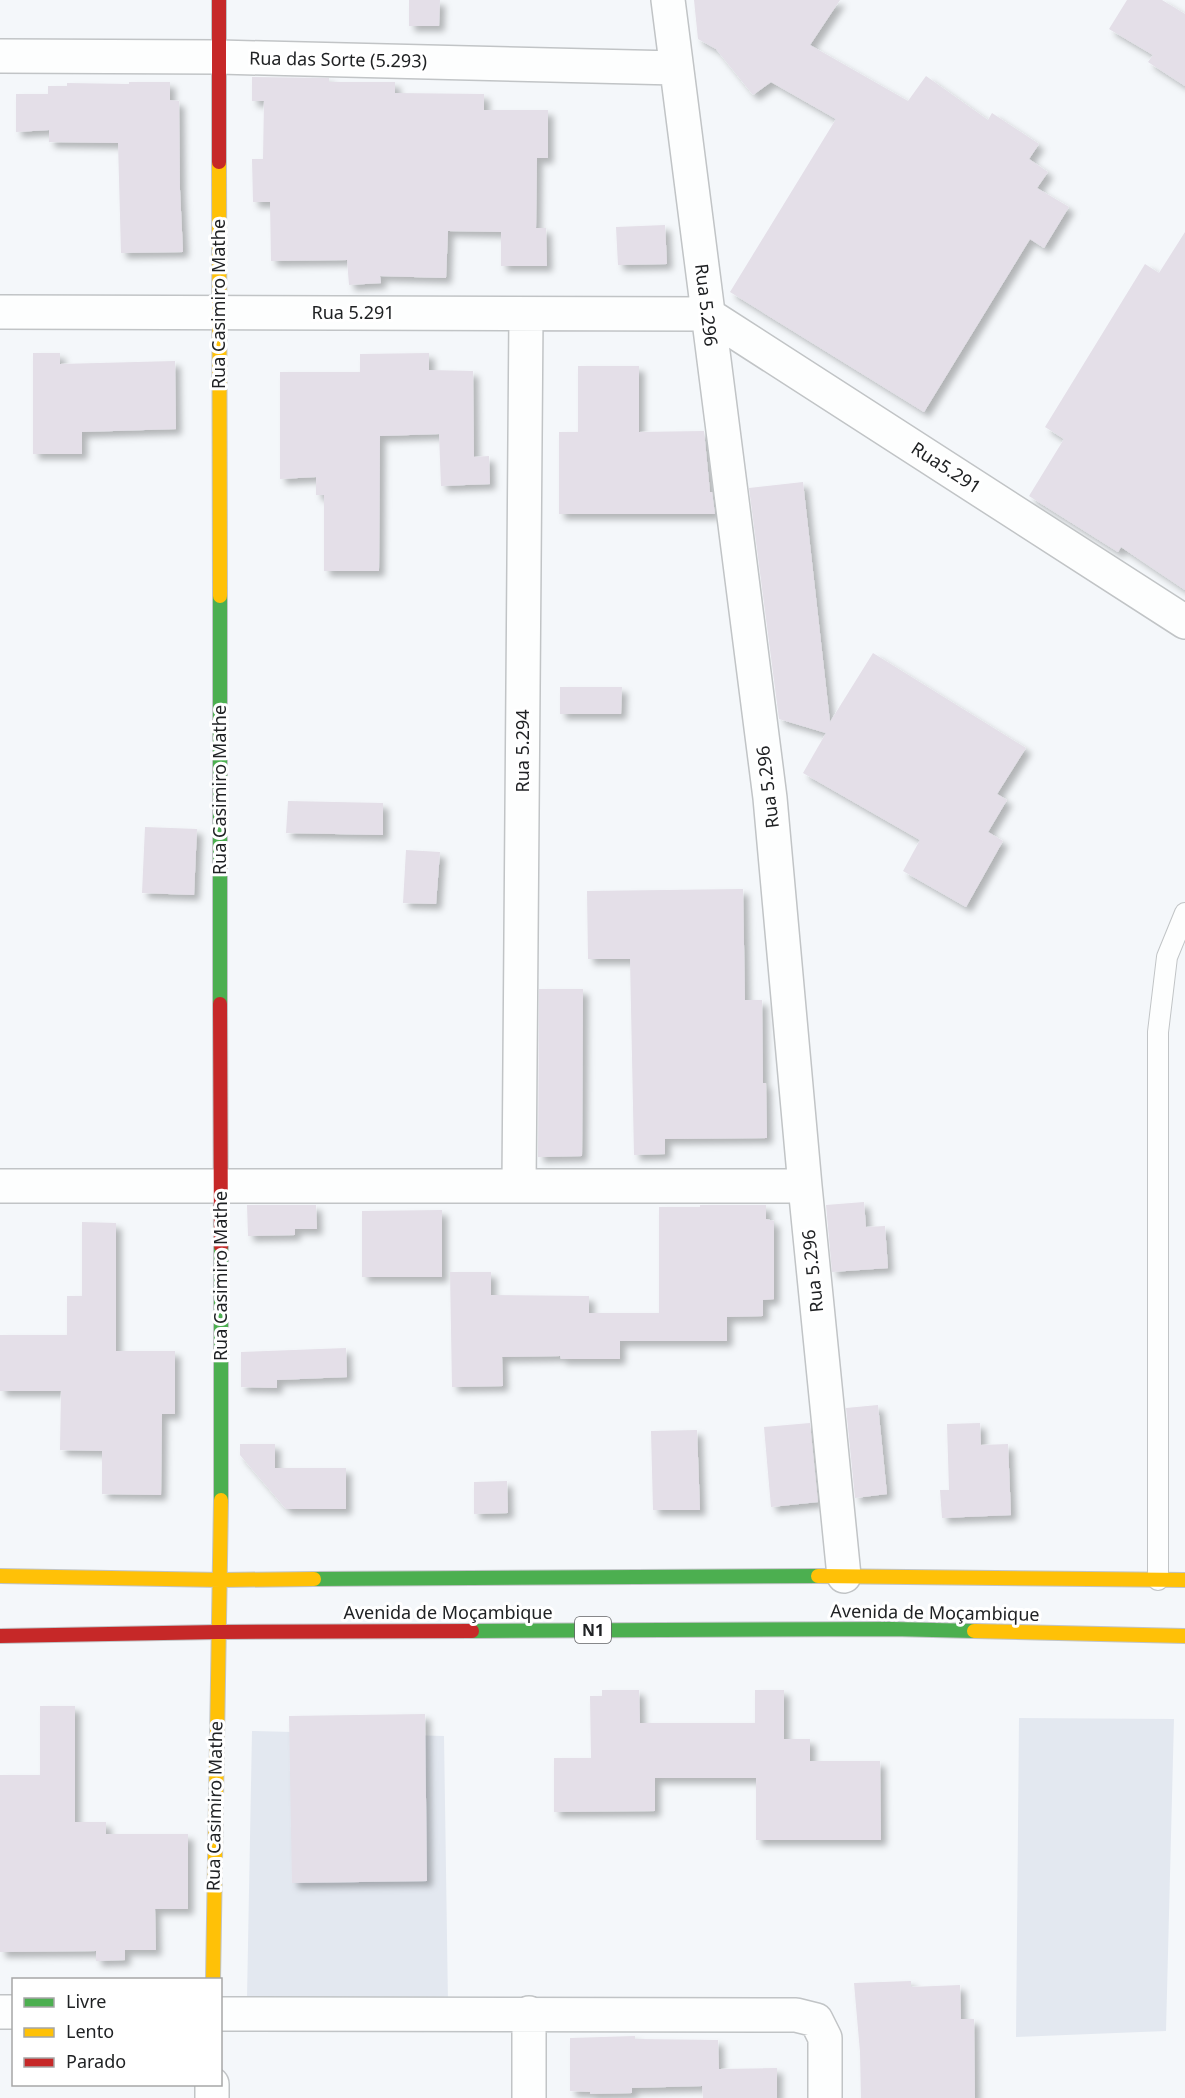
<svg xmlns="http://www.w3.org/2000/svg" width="1185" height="2098" font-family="'Noto Sans',sans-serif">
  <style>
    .built { fill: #e3e8f0 }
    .building { fill: #e4dfe8; filter: url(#shadow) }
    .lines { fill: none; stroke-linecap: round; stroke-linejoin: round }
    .lane-casing { stroke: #c1c4c6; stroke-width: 22 }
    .street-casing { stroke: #c1c4c6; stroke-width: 36 }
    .fast-casing { stroke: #c1c4c6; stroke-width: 16 }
    .slow-casing { stroke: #c1c4c6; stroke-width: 16 }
    .jam-casing { stroke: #c1c4c6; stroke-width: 16 }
    .lane { stroke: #fdfefe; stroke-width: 20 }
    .street { stroke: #fdfefe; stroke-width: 33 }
    .fast { stroke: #4caf50; stroke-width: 14 }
    .slow { stroke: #ffc107; stroke-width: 14 }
    .jam { stroke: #c62828; stroke-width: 14 }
    .labels { text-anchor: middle; stroke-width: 6; stroke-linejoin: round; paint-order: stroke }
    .shield { fill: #fff; stroke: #636466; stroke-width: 1.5 }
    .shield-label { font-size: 16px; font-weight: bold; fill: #202224 }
    .street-label { font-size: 18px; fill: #202224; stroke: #fff }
  </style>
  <defs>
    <filter id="shadow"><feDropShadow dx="5.5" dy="5.5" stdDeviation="3" flood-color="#0004"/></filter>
  </defs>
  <rect width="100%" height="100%" fill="#f4f7fa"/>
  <!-- built -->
  <path class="built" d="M 1019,1718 L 1174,1719 L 1166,2031 L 1016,2037 Z
    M 252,1731 L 444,1736 L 448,2003 L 247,1998 Z"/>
  <!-- building -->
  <path class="building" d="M 409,0 L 440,0 L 439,26 L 409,26 Z
    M 694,0 L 840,0 L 810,45 L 908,101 L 926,76 L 988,120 L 992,113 L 1039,144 L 1029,159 L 1048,172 L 1037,188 L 1069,207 L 1044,248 L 1030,239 L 924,412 L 730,292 L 836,119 L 771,82 L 753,95 L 716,49 L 698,39 Z
    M 1127,0 L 1162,0 L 1185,14 L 1185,86 L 1148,62 L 1153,55 L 1109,29 Z
    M 252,77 L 329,78 L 329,82 L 395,82 L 395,93 L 484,94 L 484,110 L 548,110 L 548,158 L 537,158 L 536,228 L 546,228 L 547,266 L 501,266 L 501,232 L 448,231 L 446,278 L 380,276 L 381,283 L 349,285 L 347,260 L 271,261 L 270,202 L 253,202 L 252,159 L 263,159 L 264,101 L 252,101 Z
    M 129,82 L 170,82 L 170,100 L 179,101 L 180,190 L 183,252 L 121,253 L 118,143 L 49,142 L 49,130 L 16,132 L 16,94 L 48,94 L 48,86 L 67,86 L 67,83 L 129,84 Z
    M 665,225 L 667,264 L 618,265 L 616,227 Z
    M 1185,232 L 1185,590 L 1121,547 L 1118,552 L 1029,496 L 1064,439 L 1045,427 L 1145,264 L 1159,273 Z
    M 33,353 L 60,353 L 60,364 L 175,361 L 176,429 L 82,432 L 82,454 L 33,454 Z
    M 429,353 L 429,370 L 473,371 L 474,457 L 489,456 L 490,484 L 441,486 L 439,434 L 380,436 L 379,571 L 324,571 L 324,495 L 316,495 L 316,477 L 280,479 L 280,372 L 360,372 L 360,354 Z
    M 578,366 L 639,366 L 639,432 L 704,431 L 710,492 L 712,492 L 715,514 L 559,514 L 559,432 L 578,432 Z
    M 803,482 L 830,722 L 873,653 L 1026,748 L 997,794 L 1007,800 L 988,832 L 1003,841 L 966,907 L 903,871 L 920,840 L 803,773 L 826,733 L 779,719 L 749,488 Z
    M 560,687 L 622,687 L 621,714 L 560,714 Z
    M 288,801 L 383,803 L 383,835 L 286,833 Z
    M 145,827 L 197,829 L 194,895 L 142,893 Z
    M 406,850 L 440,852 L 436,904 L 403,903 Z
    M 743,889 L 745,1000 L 762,1000 L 763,1083 L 766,1083 L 767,1138 L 665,1139 L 665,1154 L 634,1155 L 630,959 L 588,959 L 587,891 Z
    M 539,989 L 583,989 L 582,1156 L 538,1157 Z
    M 864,1202 L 866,1227 L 885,1226 L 888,1268 L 832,1272 L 826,1205 Z
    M 247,1205 L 316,1205 L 317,1229 L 295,1229 L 295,1235 L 248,1236 Z
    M 700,1205 L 766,1205 L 766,1219 L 774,1221 L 774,1299 L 763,1300 L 763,1316 L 727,1317 L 727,1341 L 620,1341 L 620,1359 L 561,1359 L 560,1356 L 502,1357 L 503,1386 L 452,1387 L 450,1272 L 491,1272 L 491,1295 L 589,1296 L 589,1313 L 659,1313 L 659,1207 L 700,1207 Z
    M 442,1210 L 442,1277 L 362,1277 L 362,1211 Z
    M 82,1222 L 116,1223 L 116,1351 L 175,1351 L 175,1414 L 162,1414 L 161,1495 L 102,1494 L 102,1451 L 60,1450 L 61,1391 L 0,1391 L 0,1335 L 67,1335 L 67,1296 L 82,1296 Z
    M 346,1348 L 347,1377 L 277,1380 L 277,1388 L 241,1387 L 241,1352 Z
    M 878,1405 L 887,1494 L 855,1498 L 846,1408 Z
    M 810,1423 L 818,1502 L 771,1507 L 764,1427 Z
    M 980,1423 L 981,1445 L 1008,1444 L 1011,1515 L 942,1518 L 940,1490 L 949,1490 L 947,1424 Z
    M 697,1430 L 700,1510 L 653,1510 L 651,1431 Z
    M 240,1444 L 275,1444 L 275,1468 L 346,1468 L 346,1509 L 286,1509 L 240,1455 Z
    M 507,1481 L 508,1513 L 474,1514 L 474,1482 Z
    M 602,1690 L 639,1690 L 640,1723 L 755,1723 L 755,1690 L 784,1690 L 784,1739 L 810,1739 L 810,1761 L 880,1761 L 881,1840 L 756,1840 L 756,1778 L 655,1778 L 655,1811 L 554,1812 L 554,1758 L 591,1758 L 590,1696 L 602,1696 Z
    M 40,1706 L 75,1706 L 75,1822 L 106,1822 L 106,1834 L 188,1834 L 188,1909 L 155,1909 L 156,1950 L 125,1950 L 125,1960 L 96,1961 L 96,1951 L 0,1952 L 0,1775 L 40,1775 Z
    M 425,1714 L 427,1881 L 292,1883 L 289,1716 Z
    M 911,1981 L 911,1987 L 960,1985 L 961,2019 L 974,2019 L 975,2098 L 861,2098 L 860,2052 L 854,1983 Z
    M 635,2036 L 635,2039 L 718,2040 L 719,2069 L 777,2068 L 777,2098 L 703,2098 L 702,2086 L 632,2088 L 632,2093 L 590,2094 L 590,2092 L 570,2091 L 570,2038 Z"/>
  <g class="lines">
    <defs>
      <path id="lane" d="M 1158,1580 L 1158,1032 L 1167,957 L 1185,913"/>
      <path id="street" d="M 668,0 L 770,798 L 805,1186 L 844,1576
        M 0,56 L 219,57 L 676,68
        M 0,312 L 707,314 L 1185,622
        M 0,1186 L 805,1186
        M 519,1186 L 526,315
        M 0,2012 L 14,2012
        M 220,2014 L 796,2015 L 816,2020 L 825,2038 L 825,2098
        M 212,2084 L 212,2098
        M 529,2098 L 529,2013"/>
      <path id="fast" d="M 220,596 L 220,1004
        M 221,1246 L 221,1500
        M 314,1579 L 818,1576
        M 472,1631 L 892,1629 L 974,1631"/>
      <path id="slow" d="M 219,162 L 220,596
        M 0,1576 L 221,1580 L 314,1579
        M 818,1576 L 1185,1580
        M 974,1631 L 1185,1636
        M 213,1980 L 221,1500"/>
      <path id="jam" d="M 219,0 L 219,162
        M 220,1004 L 221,1246
        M 0,1636 L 218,1632 L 472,1631"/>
    </defs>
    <!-- lane casing -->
    <use href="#lane" class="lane-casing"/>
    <!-- street casing -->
    <use href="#street" class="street-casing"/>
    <!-- fast casing -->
    <use href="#fast" class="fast-casing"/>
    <!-- slow casing -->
    <use href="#slow" class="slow-casing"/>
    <!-- jam casing -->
    <use href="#jam" class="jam-casing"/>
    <!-- lane -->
    <use href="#lane" class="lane"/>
    <!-- street -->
    <use href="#street" class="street"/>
    <!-- fast -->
    <use href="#fast" class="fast"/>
    <!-- slow -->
    <use href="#slow" class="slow"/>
    <!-- jam -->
    <use href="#jam" class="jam"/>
  </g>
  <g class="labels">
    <!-- shield labels -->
    <rect class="shield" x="575" y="1617" width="36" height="26" rx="4.5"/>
    <g class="shield-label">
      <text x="593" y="1636">N1</text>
    </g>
    <!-- street labels -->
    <g class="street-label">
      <text transform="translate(338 60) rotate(1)" y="6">Rua das Sorte (5.293)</text>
      <text transform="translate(219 304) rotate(-90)" y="6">Rua Casimiro Mathe</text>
      <text transform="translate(706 305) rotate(83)" y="6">Rua 5.296</text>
      <text x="353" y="319">Rua 5.291</text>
      <text transform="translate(946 468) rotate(33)" y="6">Rua5.291</text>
      <text transform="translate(523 751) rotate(-90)" y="6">Rua 5.294</text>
      <text transform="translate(768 787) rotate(-97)" y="6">Rua 5.296</text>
      <text transform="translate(220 790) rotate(-90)" y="6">Rua Casimiro Mathe</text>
      <text transform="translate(813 1271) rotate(-96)" y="6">Rua 5.296</text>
      <text transform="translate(221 1276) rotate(-90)" y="6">Rua Casimiro Mathe</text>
      <text x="448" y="1619">Avenida de Moçambique</text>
      <text transform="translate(935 1613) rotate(1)" y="6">Avenida de Moçambique</text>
      <text transform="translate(215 1806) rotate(-89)" y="6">Rua Casimiro Mathe</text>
    </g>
  </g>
  <!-- legend -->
  <rect x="12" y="1978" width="210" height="108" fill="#ffffff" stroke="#a6a7a7" stroke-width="1.5"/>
  <rect x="24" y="1998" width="30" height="9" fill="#4caf50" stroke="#a6a7a7" stroke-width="1.5"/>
  <text x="66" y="2008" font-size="18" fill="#202224">Livre</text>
  <rect x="24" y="2028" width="30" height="9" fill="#ffc107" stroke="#a6a7a7" stroke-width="1.5"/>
  <text x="66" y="2038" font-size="18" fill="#202224">Lento</text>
  <rect x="24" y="2058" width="30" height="9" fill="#c62828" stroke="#a6a7a7" stroke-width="1.5"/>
  <text x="66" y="2068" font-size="18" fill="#202224">Parado</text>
</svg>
